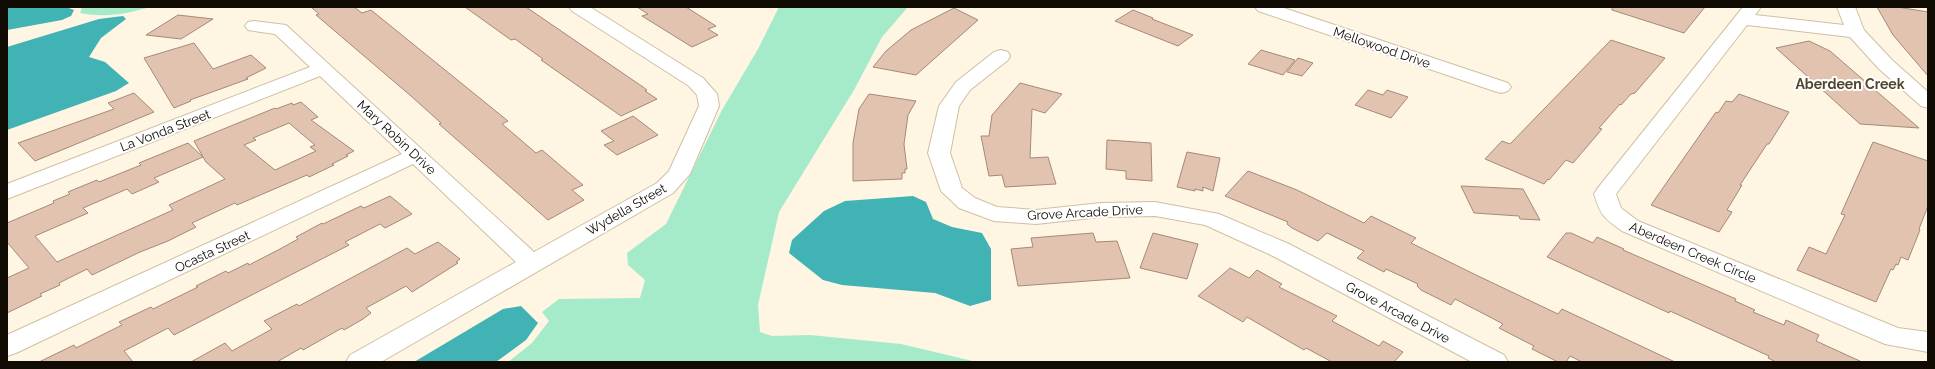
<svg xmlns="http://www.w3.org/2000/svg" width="1935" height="369" font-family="Raleway,sans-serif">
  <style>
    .green { fill: #a5ebca }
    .water { fill: #42b3b4 }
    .building { fill: #e1c3b0; stroke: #a68978; fill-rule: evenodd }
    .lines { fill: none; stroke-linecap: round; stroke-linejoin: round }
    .street-casing { stroke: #cec0a2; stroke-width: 2 }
    .street { fill: #fff; fill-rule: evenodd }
    .labels { text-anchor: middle; stroke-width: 4; stroke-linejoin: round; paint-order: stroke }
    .street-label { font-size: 13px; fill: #100b03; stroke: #fff }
    .neighbourhood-label { font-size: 14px; font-weight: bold; fill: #51452b; stroke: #fff }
  </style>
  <rect width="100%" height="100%" fill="#fef5e3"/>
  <!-- green -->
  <path class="green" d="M 82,7 L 150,7 C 127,14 104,18 80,13 Z
    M 779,7 L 908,7 L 882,37 L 854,90 L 779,212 L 758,305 L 760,332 L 772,336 L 810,335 L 901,344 L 977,362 L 508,362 L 532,343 L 549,321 L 542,312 L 559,299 L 640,298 L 645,280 L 628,265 L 627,253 L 666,224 L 722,110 L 758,49 Z"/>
  <!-- water -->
  <path class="water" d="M 7,7 L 66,7 L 74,10 L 71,16 L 62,20 L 7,30 Z
    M 123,16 L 126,19 L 101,38 L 89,57 L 105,62 L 129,83 L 116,91 L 7,130 L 7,47 L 99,19 Z
    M 913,196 L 926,202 L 933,219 L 952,227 L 982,233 L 991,249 L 991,300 L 970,306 L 935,293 L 842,285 L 823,280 L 789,253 L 792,240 L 824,211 L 845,201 Z
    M 521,306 L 538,323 L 526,340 L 496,362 L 414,362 L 503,309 Z"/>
  <!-- building -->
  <path class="building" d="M 311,7 L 354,7 L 362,13 L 371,10 L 508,121 L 502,124 L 536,153 L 542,150 L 583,185 L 572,190 L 584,200 L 548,220 L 439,124 L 441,123 L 411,96 L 316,15 L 319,14 Z
    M 465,7 L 526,7 L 643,87 L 647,90 L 645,91 L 657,99 L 621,116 L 541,60 L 543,59 L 515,39 L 511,40 Z
    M 637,7 L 686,7 L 716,26 L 708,29 L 718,35 L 692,47 L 642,16 L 648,14 Z
    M 1612,7 L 1705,7 L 1684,33 L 1612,10 Z
    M 1877,7 L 1897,7 L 1928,12 L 1928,76 L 1893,35 Z
    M 954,8 L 978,20 L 916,75 L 873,67 L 886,51 L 911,30 Z
    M 1133,10 L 1153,18 L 1152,19 L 1193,35 L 1178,46 L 1115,21 Z
    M 178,15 L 213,19 L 181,39 L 146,35 Z
    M 1611,40 L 1665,58 L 1635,93 L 1631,94 L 1621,105 L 1620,104 L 1599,128 L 1602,129 L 1573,163 L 1566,160 L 1549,180 L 1548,179 L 1544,184 L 1485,159 L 1502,141 L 1510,144 Z
    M 1809,41 L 1830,51 L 1919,128 L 1860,124 L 1776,48 Z
    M 194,43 L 213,69 L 251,55 L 266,68 L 246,78 L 248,79 L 190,100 L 191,101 L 174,108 L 144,58 Z
    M 1261,50 L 1295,60 L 1283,75 L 1248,64 Z
    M 1298,58 L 1313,63 L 1302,76 L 1287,72 Z
    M 1020,83 L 1062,94 L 1045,113 L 1032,109 L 1030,158 L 1048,157 L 1056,184 L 1005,187 L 1002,175 L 989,176 L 981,136 L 989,136 L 992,115 Z
    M 1368,90 L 1383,95 L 1387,90 L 1408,97 L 1391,118 L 1355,105 Z
    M 134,93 L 154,112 L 35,161 L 18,143 L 114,109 L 108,103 Z
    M 869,94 L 916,101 L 908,115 L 904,144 L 907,169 L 905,169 L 905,173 L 902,173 L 902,179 L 853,181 L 853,143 L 859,109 Z
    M 1739,94 L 1789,112 L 1769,144 L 1767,144 L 1740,185 L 1742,185 L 1727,210 L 1732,212 L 1719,232 L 1651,205 L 1716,112 L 1718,113 L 1726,101 L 1732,102 Z
    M 301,102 L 318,117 L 311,120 L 354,151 L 346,155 L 348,156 L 332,164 L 334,165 L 309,177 L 307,175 L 237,205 L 235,203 L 192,223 L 196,227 L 168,241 L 140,252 L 92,275 L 87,269 L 59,283 L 60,285 L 40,294 L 42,296 L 7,313 L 7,278 L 29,268 L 7,242 L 7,223 L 54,203 L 53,201 L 70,194 L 68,192 L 97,180 L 99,182 L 141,165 L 139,163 L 188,143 L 203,157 L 154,178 L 159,182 L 132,194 L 127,189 L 83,208 L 88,213 L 35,236 L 57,262 L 173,210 L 169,205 L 225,179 L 206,162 L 194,141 L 275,108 L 276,109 L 292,103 L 293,105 ZM 289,123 L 315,145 L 310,147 L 316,151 L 275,170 L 244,145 L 256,140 L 253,138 Z
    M 633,116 L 658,135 L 617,155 L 604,145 L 614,141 L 601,131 Z
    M 1107,140 L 1151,143 L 1152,181 L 1126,179 L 1126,171 L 1106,169 Z
    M 1873,142 L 1928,161 L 1928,206 L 1919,229 L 1920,230 L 1908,260 L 1901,257 L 1898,265 L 1896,264 L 1893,270 L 1891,269 L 1876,302 L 1797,270 L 1809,247 L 1826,254 L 1845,215 L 1841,214 Z
    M 1187,152 L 1220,158 L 1213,191 L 1203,187 L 1203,191 L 1195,189 L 1195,191 L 1177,187 Z
    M 1248,171 L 1297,190 L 1364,223 L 1371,216 L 1416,238 L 1411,243 L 1476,275 L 1558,314 L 1562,309 L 1675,362 L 1582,362 L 1570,356 L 1566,362 L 1558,362 L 1532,349 L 1534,346 L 1499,328 L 1503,324 L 1488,316 L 1455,299 L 1451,305 L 1421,290 L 1417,286 L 1418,284 L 1386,269 L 1384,272 L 1357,258 L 1364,251 L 1327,233 L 1318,241 L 1292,228 L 1287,224 L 1288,222 L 1225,196 Z
    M 1461,186 L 1523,189 L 1540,220 L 1520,219 L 1519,216 L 1474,213 Z
    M 390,196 L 412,214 L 385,228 L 380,224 L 345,242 L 349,245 L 174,335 L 168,328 L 124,351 L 133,362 L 39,362 L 74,345 L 76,348 L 122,325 L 119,322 L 151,307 L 153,309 L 198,287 L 196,286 L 226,271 L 228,273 L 248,263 L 249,265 L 280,249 L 298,239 L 296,237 L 322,223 L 323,224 L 361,206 L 364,208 Z
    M 1093,233 L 1096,242 L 1117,241 L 1130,278 L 1018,286 L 1011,249 L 1033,247 L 1031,238 Z
    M 1153,233 L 1198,244 L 1187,279 L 1140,268 Z
    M 1566,233 L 1571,233 L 1593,243 L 1597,237 L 1624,249 L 1623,250 L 1736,299 L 1735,301 L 1755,310 L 1753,312 L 1784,325 L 1786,320 L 1819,335 L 1816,341 L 1862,362 L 1776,362 L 1768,358 L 1769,356 L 1670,311 L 1669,313 L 1547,257 Z
    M 438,242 L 460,259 L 456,262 L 458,263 L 412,292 L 406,286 L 366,308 L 371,313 L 363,319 L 344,330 L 342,328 L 303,350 L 301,348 L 277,362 L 191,362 L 225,343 L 232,351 L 272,329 L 264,321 L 297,304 L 299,306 L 407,248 L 415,254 Z
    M 1230,268 L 1249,278 L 1257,270 L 1282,284 L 1279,287 L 1337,316 L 1332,321 L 1379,346 L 1383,341 L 1403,352 L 1394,362 L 1332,362 L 1306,348 L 1304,350 L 1247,317 L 1243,322 L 1198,296 Z"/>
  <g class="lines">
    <defs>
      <path id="street" d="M 569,7 L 590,7 L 703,78 L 717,94 L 719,106 L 690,174 L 673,193 L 381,362 L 346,362 L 350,355 L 516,262 L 413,164 L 16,353 L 7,356 L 7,335 L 402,154 L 320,76 L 7,199 L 7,184 L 310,67 L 275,34 L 248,30 L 245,26 L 248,22 L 254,21 L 286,25 L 534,252 L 657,183 L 669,171 L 699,106 L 697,95 L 689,86 L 572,11 Z
        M 1255,7 L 1281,7 L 1508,83 L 1511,87 L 1508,91 L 1501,93 L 1494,91 L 1258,11 Z
        M 1743,7 L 1761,7 L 1755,15 L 1844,25 L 1837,7 L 1855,7 L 1864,30 L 1892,60 L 1928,92 L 1928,108 L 1921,106 L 1878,68 L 1850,37 L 1747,25 L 1616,194 L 1621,208 L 1638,221 L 1898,328 L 1928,332 L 1928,352 L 1885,344 L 1622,231 C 1603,217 1601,216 1594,194 L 1597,189 Z
        M 1001,50 L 1008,52 L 1010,56 L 1008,60 L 970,90 L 959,106 L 950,153 L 962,188 L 975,198 L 997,207 L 1036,210 L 1101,203 L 1155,202 L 1219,214 L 1289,244 L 1504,355 L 1508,362 L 1472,362 L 1273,256 L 1205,225 L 1155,216 L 1101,217 L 1036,224 L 994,221 L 959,208 L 941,191 L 928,153 L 939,106 L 956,82 L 994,52 Z"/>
    </defs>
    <!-- street casing -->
    <use href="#street" class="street-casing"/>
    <!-- street -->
    <use href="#street" class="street"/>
  </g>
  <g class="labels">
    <!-- street labels -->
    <g class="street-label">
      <text transform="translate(1382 47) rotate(19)" y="5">Mellowood Drive</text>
      <text transform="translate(165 130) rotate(-21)" y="5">La Vonda Street</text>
      <text transform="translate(397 137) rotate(43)" y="5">Mary Robin Drive</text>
      <text transform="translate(626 209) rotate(-30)" y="5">Wydella Street</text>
      <text transform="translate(1085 212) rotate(-3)" y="5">Grove Arcade Drive</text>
      <text transform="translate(212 251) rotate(-25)" y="5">Ocasta Street</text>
      <text transform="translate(1693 252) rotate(23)" y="5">Aberdeen Creek Circle</text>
      <text transform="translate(1398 312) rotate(28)" y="5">Grove Arcade Drive</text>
    </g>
    <!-- neighbourhood labels -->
    <g class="neighbourhood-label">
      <text x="1850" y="89">Aberdeen Creek</text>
    </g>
  </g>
  <!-- border -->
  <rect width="1935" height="369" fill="none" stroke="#100b03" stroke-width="16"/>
</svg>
